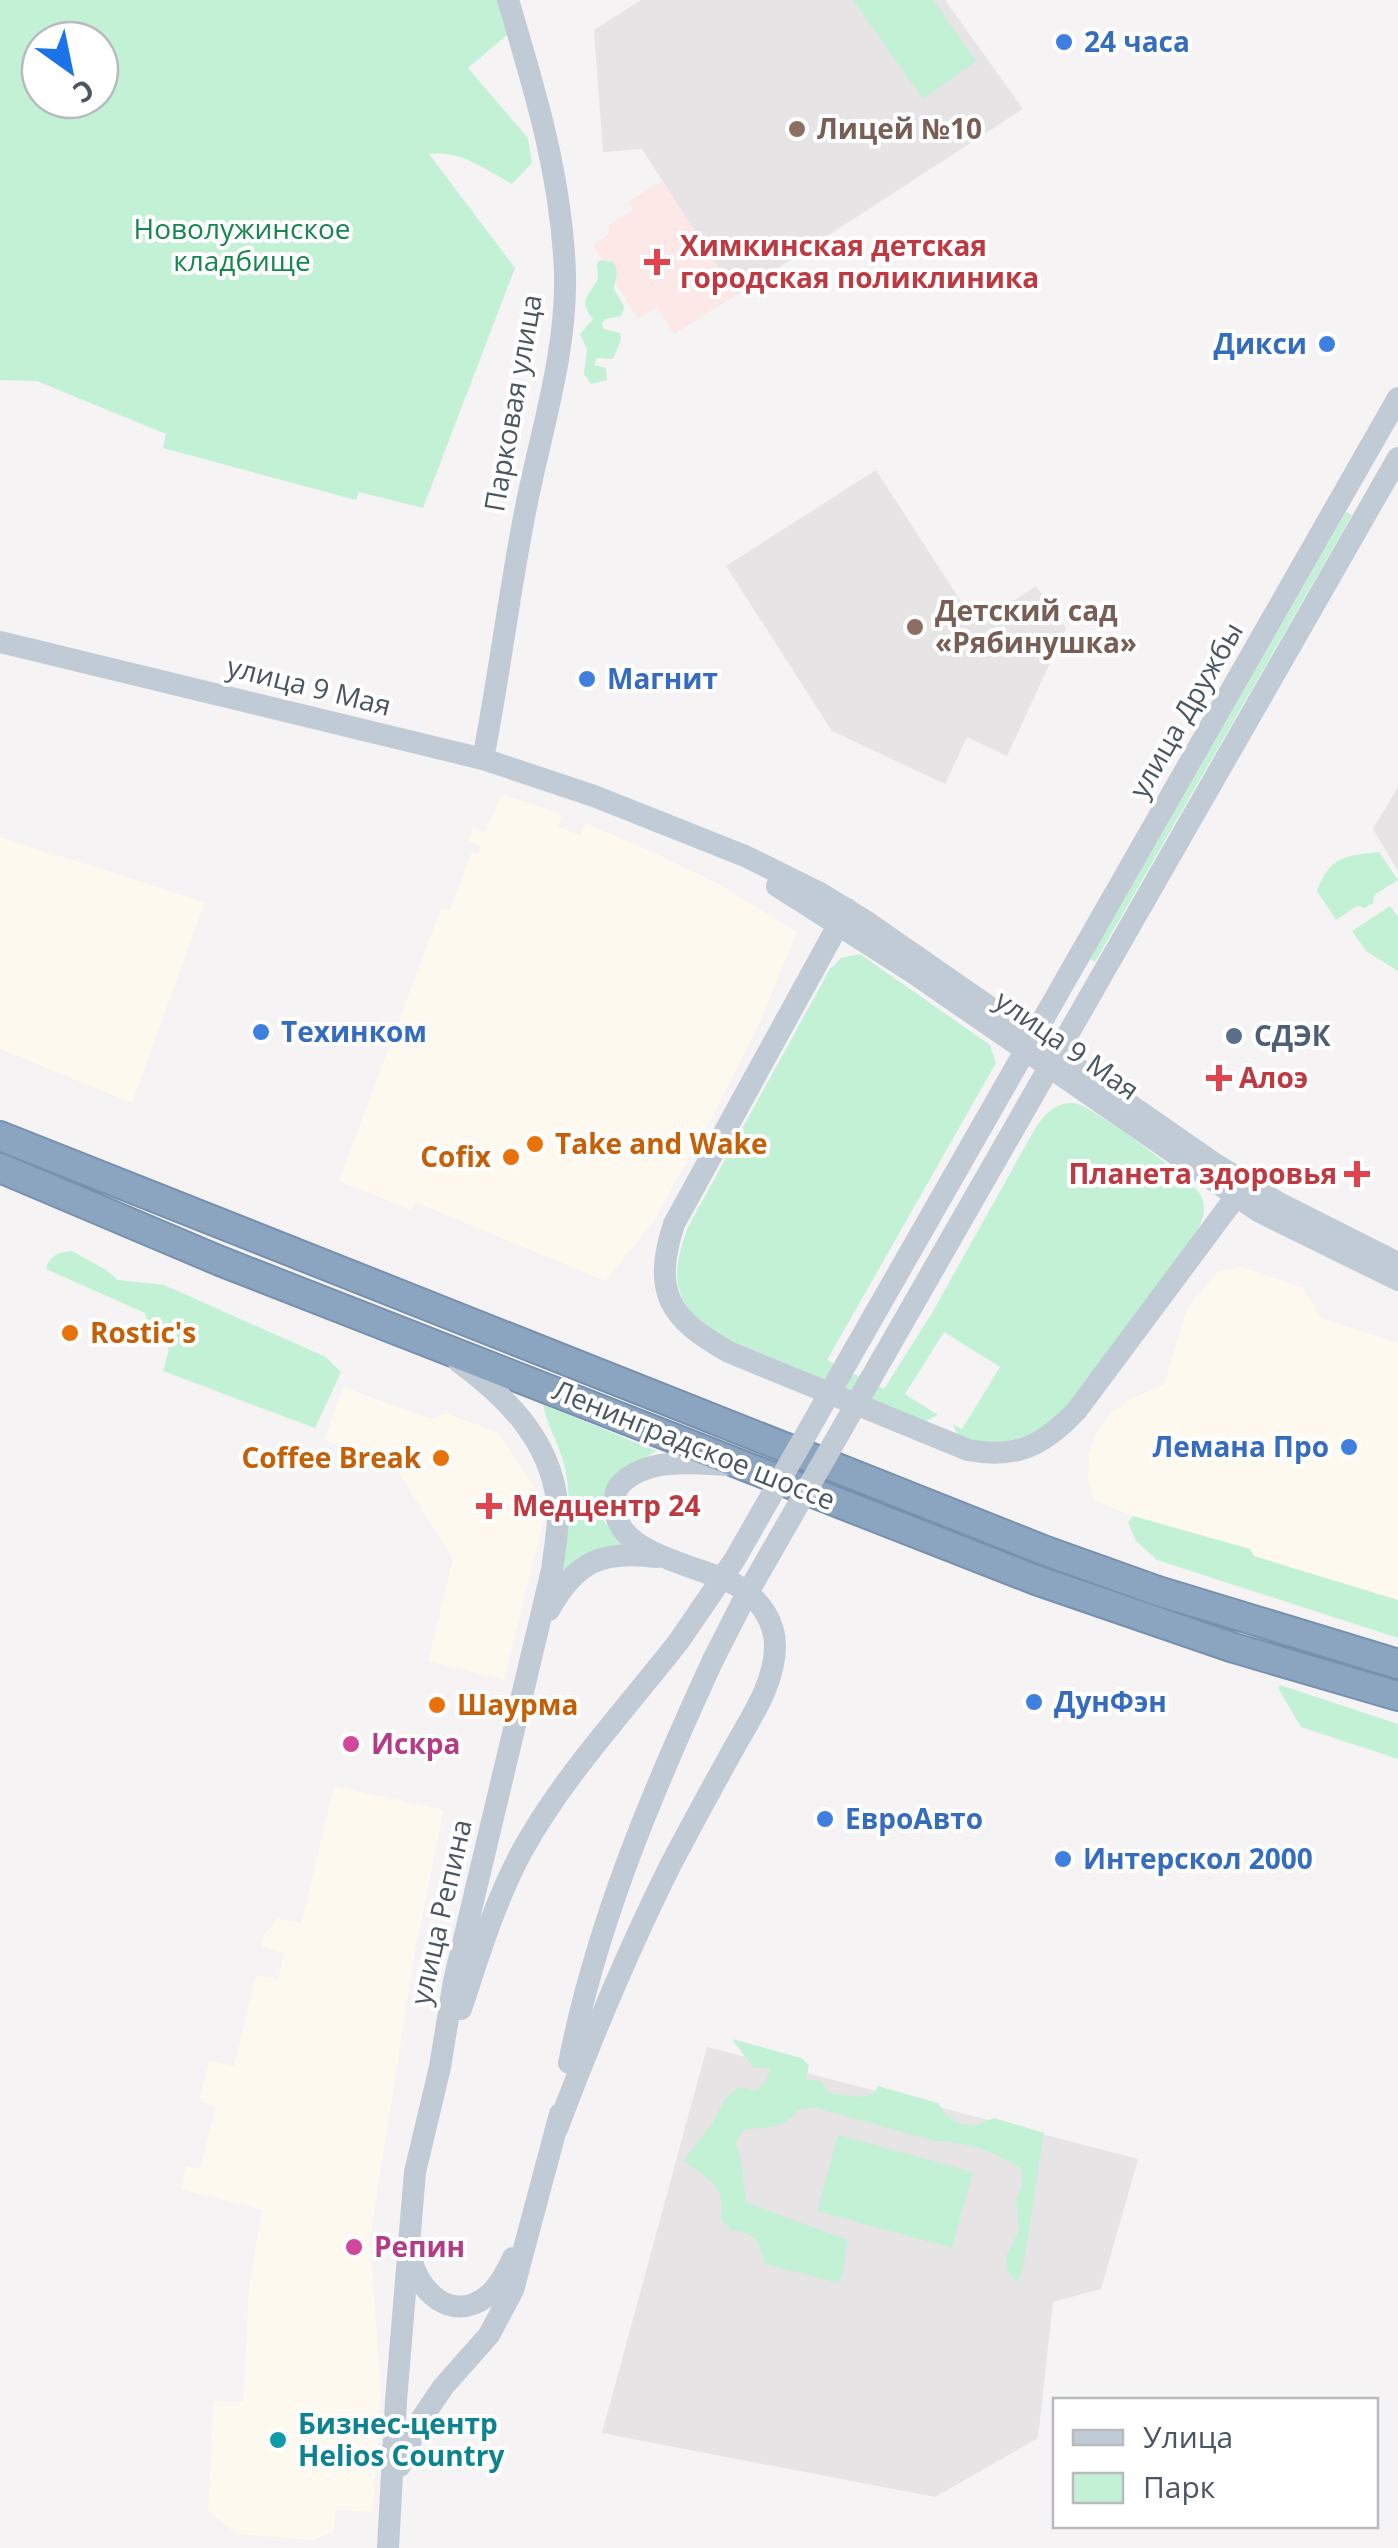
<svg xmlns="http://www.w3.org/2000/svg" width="1398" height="2548" font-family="'Open Sans',sans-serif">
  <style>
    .commercial { fill: #fdf9ef }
    .education { fill: #e6e4e5 }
    .medical { fill: #fce8e6 }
    .green { fill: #c3f1d5; fill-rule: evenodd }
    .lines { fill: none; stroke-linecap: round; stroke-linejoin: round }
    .highway-casing { stroke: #7690ad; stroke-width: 32 }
    .secondary { stroke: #c1cbd6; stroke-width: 22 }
    .highway { stroke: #8ba5c1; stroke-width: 28 }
    .secondary-bridge { stroke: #c1cbd6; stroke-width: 22 }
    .shop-dot { fill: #3f7fe0; stroke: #fff; stroke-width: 4 }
    .education-dot { fill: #8d6e63; stroke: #fff; stroke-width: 4 }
    .health-dot { fill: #e0444e; stroke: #fff; stroke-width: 4 }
    .service-dot { fill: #5c6f8a; stroke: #fff; stroke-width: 4 }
    .food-dot { fill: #e8710a; stroke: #fff; stroke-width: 4 }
    .hotel-dot { fill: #d1479c; stroke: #fff; stroke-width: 4 }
    .culture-dot { fill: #0f9aa8; stroke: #fff; stroke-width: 4 }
    .labels { text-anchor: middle; stroke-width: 8; stroke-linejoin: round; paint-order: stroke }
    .shop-label { font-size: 28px; font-weight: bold; fill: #366cbe; stroke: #fff; text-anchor: start }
    .education-label { font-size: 28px; font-weight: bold; fill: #785e54; stroke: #fff; text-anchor: start }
    .park-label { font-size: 28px; fill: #17864f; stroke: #fff }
    .health-label { font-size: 28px; font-weight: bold; fill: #be3a42; stroke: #fff; text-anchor: start }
    .street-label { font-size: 28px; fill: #4a5661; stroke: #fff }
    .service-label { font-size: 28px; font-weight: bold; fill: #4e5e75; stroke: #fff; text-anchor: start }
    .food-label { font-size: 28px; font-weight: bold; fill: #c56008; stroke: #fff; text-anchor: start }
    .hotel-label { font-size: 28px; font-weight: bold; fill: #b23c85; stroke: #fff; text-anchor: start }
    .culture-label { font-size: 28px; font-weight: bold; fill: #0d838f; stroke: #fff; text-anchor: start }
  </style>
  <rect width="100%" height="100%" fill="#f5f3f3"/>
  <!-- commercial -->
  <path class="commercial" d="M 502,794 L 562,815 L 558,827 L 580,835 L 586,823 L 646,849 L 717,883 L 797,932 L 759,1024 L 714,1114 L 653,1222 L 605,1281 L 415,1202 L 411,1210 L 339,1181 L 441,908 L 450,910 L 472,852 L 478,854 L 481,847 L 468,841 L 473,828 L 485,832 Z
    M 0,837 L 205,902 L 132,1103 L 0,1049 Z
    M 1242,1267 L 1302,1287 L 1322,1319 L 1398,1342 L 1398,1600 L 1253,1556 L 1250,1549 L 1133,1516 L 1093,1500 L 1088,1480 L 1089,1453 L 1096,1434 L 1111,1413 L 1130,1399 L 1164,1385 L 1187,1309 L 1217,1272 Z
    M 343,1387 L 432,1419 L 445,1413 L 498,1432 L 537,1491 L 546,1511 L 504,1680 L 428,1661 L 453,1559 L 394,1465 L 324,1440 Z
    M 334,1786 L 444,1810 L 416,1946 L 370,2239 L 381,2390 L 373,2512 L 336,2510 L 334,2531 L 314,2540 L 236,2534 L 208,2510 L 213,2401 L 243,2402 L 249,2286 L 262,2210 L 181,2189 L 186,2166 L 200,2169 L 216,2106 L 199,2101 L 209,2061 L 234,2066 L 256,1975 L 278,1979 L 284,1953 L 261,1947 L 264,1933 L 273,1927 L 276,1918 L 301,1923 Z"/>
  <!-- education -->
  <path class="education" d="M 641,0 L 945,0 L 1023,109 L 736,295 L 642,149 L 603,152 L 594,30 Z
    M 876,470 L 976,625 L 1036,586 L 1066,628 L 1007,756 L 967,737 L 945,784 L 832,731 L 726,566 Z
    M 1398,787 L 1398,871 L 1373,829 Z
    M 707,2047 L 1138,2159 L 1101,2289 L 1053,2302 L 1038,2438 L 935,2497 L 602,2433 Z"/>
  <!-- medical -->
  <path class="medical" d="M 662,181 L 736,295 L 674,334 L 657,307 L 638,319 L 593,245 L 608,235 L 609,225 L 633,210 L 629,202 Z"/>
  <!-- green -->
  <path class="green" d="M 0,0 L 497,0 L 507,35 L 468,68 L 528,138 L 532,163 L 512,184 C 487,170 458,149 429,154 L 515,268 L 423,508 L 359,492 L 356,500 L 163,448 L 166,434 L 37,381 L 0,380 ZM 40,40 L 100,40 L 100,100 L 40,100 Z
    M 853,0 L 933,0 L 976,61 L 923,99 Z
    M 600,260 L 614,262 L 617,272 L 614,289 L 624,306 L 622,316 L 606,319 L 602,323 L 604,329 L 620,333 L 621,339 L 613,359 L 596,358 L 595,365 L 606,368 L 607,380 L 591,384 L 584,374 L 587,349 L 580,334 L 593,319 C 578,300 588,297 598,279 L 597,264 Z
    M 1346,512 L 1352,515 L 1095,962 L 1090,959 Z
    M 1379,852 L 1398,880 L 1374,895 L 1373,903 L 1365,908 L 1357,906 L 1336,920 L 1317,891 C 1330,856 1345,856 1379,852 Z
    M 1390,906 L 1398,917 L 1398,971 L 1366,951 L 1352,931 Z
    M 860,954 L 990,1045 L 996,1063 L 827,1360 L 884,1389 L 932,1313 L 1036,1127 C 1045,1114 1056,1102 1074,1103 C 1088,1103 1193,1180 1200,1194 C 1207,1207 1204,1218 1197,1231 L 1060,1415 C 1020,1447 1008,1447 959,1438 L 953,1424 L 962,1429 L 1000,1367 L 944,1332 L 905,1394 L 938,1415 L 924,1422 L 718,1335 C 671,1303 669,1276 689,1225 L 830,969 L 841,958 Z
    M 72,1251 L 106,1270 L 118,1280 L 164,1285 L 326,1357 L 341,1372 L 315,1428 L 163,1371 L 169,1349 L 148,1324 L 145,1313 L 46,1269 C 49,1256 59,1252 72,1251 Z
    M 543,1404 L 656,1451 C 628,1469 603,1482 604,1521 L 625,1548 L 564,1572 L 561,1569 C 568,1535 573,1499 564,1464 C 559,1444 546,1423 543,1404 Z
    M 1133,1516 L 1250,1549 L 1254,1556 L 1398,1600 L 1398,1638 L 1157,1560 L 1136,1541 L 1128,1523 Z
    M 1280,1685 L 1398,1724 L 1398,1759 L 1301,1727 L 1278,1688 Z
    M 732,2039 L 801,2058 L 809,2065 L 806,2080 L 821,2081 L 829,2093 L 859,2097 L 874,2093 L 878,2086 L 938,2103 L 945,2114 L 958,2123 L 973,2126 L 994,2118 L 1044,2133 L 1024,2263 L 1018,2282 L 1007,2271 L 1006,2256 L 1019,2230 L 1016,2200 L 1022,2185 L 1021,2169 C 1000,2153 961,2140 934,2141 L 814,2107 L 798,2110 C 782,2131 767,2126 743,2130 L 736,2143 C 744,2160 742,2183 747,2203 L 848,2240 C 843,2255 847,2268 839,2283 L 765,2264 C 760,2241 755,2233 731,2230 L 721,2218 C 727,2187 707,2177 683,2161 L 712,2124 L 725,2099 L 739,2087 L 755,2091 L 766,2082 L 770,2069 L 753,2067 Z
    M 838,2135 L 973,2172 L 952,2248 L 817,2211 Z"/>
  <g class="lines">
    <defs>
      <path id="highway" d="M 0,1136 L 1046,1551 L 1158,1591 L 1398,1664
        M 0,1168 L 220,1261 L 1036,1580 L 1234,1648 L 1398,1696"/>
    </defs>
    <!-- highway casing -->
    <use href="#highway" class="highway-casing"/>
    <!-- secondary -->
    <path class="secondary" d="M 0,642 L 483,759 L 594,796 L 745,856 L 818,892 L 867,922 L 1215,1164 L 1277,1202 L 1398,1263
      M 483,759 C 499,677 509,594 525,512 C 540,434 567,354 565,274 C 562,179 535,90 508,0
      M 777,886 L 912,972 L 1258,1211 L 1398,1280
      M 847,909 L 674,1224 C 652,1292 669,1319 729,1352 L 968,1450 C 1017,1459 1043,1446 1077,1410 L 1246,1183
      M 861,1338 L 1398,398
      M 886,1352 L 1398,458
      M 549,1610 C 576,1561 602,1550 657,1557
      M 461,2009 C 479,1955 495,1901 522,1851 C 564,1775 626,1709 679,1641
      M 569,2063 C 597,1922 653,1790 713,1660
      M 557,2129 C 591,2039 628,1950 671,1864 C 690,1828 709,1793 729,1757 C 747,1723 775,1686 775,1646 C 775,1623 762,1603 743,1589 C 710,1566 617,1558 615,1508 C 614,1497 615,1488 624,1481 C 650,1458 694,1463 726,1465
      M 411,2256 C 417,2291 451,2323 486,2297 C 499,2287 506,2272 513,2258
      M 400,2466 L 418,2424 L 443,2387 L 489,2335 L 513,2290 L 560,2114
      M 388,2548 L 396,2401 L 415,2172 L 440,2067 L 454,1981 L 552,1570 C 554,1552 558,1533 558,1515 C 556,1447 511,1400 459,1362"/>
    <!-- highway -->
    <use href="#highway" class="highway"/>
    <!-- secondary-bridge -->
    <path class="secondary-bridge" d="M 679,1641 L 735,1559 L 861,1338
      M 713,1660 L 743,1601 L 886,1352"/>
  </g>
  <!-- markers -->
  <g class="shop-dot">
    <circle cx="1064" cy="42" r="10"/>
    <circle cx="1327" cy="344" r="10"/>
    <circle cx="587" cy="679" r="10"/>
    <circle cx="261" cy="1032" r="10"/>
    <circle cx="1349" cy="1447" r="10"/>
    <circle cx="1034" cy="1702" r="10"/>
    <circle cx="825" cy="1819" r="10"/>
    <circle cx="1063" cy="1859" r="10"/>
  </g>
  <g class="education-dot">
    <circle cx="797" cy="129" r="10"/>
    <circle cx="915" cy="627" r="10"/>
  </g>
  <g class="health-dot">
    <path d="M652 247h10v10h10v10h-10v10h-10v-10h-10v-10h10z"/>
    <path d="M1214 1063h10v10h10v10h-10v10h-10v-10h-10v-10h10z"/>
    <path d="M1352 1159h10v10h10v10h-10v10h-10v-10h-10v-10h10z"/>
    <path d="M484 1491h10v10h10v10h-10v10h-10v-10h-10v-10h10z"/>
  </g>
  <circle class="service-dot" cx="1234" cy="1036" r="10"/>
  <g class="food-dot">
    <circle cx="535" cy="1144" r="10"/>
    <circle cx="511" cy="1157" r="10"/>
    <circle cx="70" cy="1333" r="10"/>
    <circle cx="441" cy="1458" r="10"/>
    <circle cx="437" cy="1705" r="10"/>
  </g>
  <g class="hotel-dot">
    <circle cx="351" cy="1744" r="10"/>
    <circle cx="354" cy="2247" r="10"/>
  </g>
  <circle class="culture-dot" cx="278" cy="2440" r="10"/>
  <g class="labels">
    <!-- shop labels -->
    <g class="shop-label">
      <text x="1084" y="52">24 часа</text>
      <text x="1307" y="354" text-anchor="end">Дикси</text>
      <text x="607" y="689">Магнит</text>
      <text x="281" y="1042">Техинком</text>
      <text x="1329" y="1457" text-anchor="end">Лемана Про</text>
      <text x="1054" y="1712">ДунФэн</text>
      <text x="845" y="1829">ЕвроАвто</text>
      <text x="1083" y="1869">Интерскол 2000</text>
    </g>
    <!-- education labels -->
    <g class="education-label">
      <text x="817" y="139">Лицей №10</text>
      <text x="935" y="621">Детский сад<tspan x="935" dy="32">«Рябинушка»</tspan></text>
    </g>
    <!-- park labels -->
    <g class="park-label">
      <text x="242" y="239">Новолужинское<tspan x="242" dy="32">кладбище</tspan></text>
    </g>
    <!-- health labels -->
    <g class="health-label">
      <text x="680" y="256">Химкинская детская<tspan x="680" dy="32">городская поликлиника</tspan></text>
      <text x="1239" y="1088">Алоэ</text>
      <text x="1337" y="1184" text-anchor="end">Планета здоровья</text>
      <text x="512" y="1516">Медцентр 24</text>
    </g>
    <!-- street labels -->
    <g class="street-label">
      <text transform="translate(513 403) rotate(-80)" y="10">Парковая улица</text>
      <text transform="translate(309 686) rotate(14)" y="10">улица 9 Мая</text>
      <text transform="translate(1186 710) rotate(-60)" y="10">улица Дружбы</text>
      <text transform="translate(1067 1045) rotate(35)" y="10">улица 9 Мая</text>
      <text transform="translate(694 1445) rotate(22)" y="10">Ленинградское шоссе</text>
      <text transform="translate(441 1912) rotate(-77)" y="10">улица Репина</text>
    </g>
    <!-- service labels -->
    <g class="service-label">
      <text x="1254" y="1046">СДЭК</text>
    </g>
    <!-- food labels -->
    <g class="food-label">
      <text x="555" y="1154">Take and Wake</text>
      <text x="491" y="1167" text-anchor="end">Cofix</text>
      <text x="90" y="1343">Rostic's</text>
      <text x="421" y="1468" text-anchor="end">Coffee Break</text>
      <text x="457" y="1715">Шаурма</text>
    </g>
    <!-- hotel labels -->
    <g class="hotel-label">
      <text x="371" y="1754">Искра</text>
      <text x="374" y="2257">Репин</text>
    </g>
    <!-- culture labels -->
    <g class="culture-label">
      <text x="298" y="2434">Бизнес-центр<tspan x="298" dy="32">Helios Country</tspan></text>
    </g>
  </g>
  <!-- legend -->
  <rect x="1053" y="2398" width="325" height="130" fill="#ffffff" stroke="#b7bbc0" stroke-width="2.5"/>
  <rect x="1073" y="2430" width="50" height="15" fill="#c1cbd6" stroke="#b7bbc0" stroke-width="2.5"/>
  <text x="1143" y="2448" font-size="30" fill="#4a5661">Улица</text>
  <rect x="1073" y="2473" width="50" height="30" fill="#c3f1d5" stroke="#b7bbc0" stroke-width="2.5"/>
  <text x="1143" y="2498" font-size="30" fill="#4a5661">Парк</text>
  <!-- north arrow -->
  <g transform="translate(70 70) rotate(147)"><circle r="48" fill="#ffffff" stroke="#b7bbc0" stroke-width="2.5"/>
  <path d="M0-8L18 38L0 25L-18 38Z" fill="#1a73e8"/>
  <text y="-15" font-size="28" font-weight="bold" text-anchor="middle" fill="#4a5661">С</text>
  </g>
</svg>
